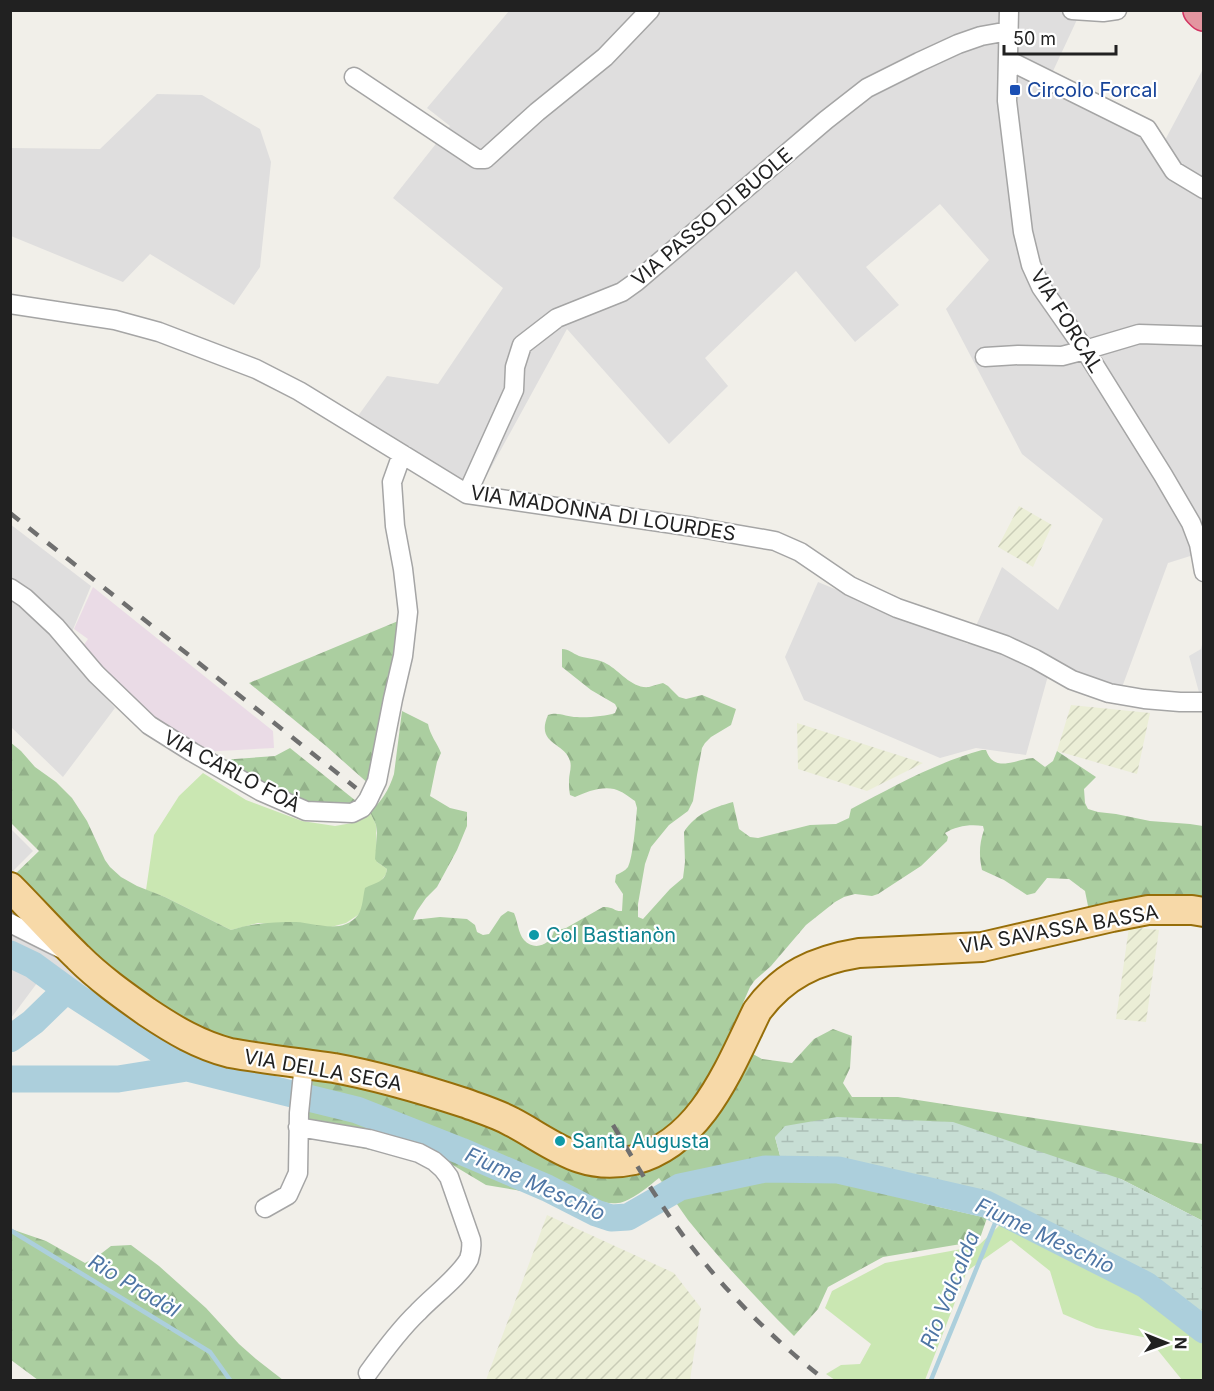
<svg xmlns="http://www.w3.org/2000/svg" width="1214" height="1391" font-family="Inter,sans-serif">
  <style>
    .residential { fill: #dfdede }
    .industrial { fill: #eadbe6 }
    .farmland { fill: url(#farmland-furrows) }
    .grass { fill: #cae7b2 }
    .forest { fill: url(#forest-firs) }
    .wetland { fill: url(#wetland-marsh) }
    .parking { fill: #e1e1e1 }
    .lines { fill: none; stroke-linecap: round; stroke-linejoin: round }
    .stream { stroke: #accfdc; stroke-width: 4.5 }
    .river { stroke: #accfdc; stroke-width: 27 }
    .street-casing { stroke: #a5a5a5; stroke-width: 21 }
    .primary-casing { stroke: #966e09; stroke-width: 32 }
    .highway-casing { stroke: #d23361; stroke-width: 36 }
    .street { stroke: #fff; stroke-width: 18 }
    .primary { stroke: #f7d9a8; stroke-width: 28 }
    .highway { stroke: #e396a0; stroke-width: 33 }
    .rail { stroke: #6f6f6f; stroke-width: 4.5; stroke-dasharray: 12 12; stroke-linecap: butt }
    .transit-dot { fill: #1a4fb4; stroke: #fff; stroke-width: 2 }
    .culture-dot { fill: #0f9aa8; stroke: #fff; stroke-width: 2 }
    .labels { text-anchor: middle; stroke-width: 4.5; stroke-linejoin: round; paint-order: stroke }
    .transit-label { font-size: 20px; fill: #164399; stroke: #fff; text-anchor: start }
    .street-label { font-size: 20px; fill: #212121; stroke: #fff }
    .culture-label { font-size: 20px; fill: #0d838f; stroke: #fff; text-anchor: start }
    .water-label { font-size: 21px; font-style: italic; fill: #4f76a5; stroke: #fff }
  </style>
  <defs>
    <pattern id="farmland-furrows" width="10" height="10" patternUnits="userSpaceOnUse" patternTransform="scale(1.5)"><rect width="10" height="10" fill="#ebeed6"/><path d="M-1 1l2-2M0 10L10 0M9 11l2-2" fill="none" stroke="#c9ccb7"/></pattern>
    <pattern id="forest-firs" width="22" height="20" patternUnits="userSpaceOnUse" patternTransform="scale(1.5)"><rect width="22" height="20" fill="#abcea0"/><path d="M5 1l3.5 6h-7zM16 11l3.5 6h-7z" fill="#93b18a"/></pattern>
    <pattern id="wetland-marsh" width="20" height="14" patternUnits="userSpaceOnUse" patternTransform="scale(1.5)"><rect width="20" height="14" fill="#c7ded4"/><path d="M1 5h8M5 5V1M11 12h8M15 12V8" fill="none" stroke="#abbeb6"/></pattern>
  </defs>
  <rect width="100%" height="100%" fill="#f1efe9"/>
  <!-- residential -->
  <path class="residential" d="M 509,11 L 1081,11 L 1047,84 L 1164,142 L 1203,69 L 1203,552 L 1168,563 L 1121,690 L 1051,665 L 1026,755 L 976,748 L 940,758 L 804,700 L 785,657 L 818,582 L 968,644 L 1002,567 L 1058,610 L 1103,519 L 1022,454 L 946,309 L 989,260 L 940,204 L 866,267 L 899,305 L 855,342 L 796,271 L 705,358 L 728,386 L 669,444 L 567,329 L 481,486 L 458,482 L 355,420 L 387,376 L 438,384 L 503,288 L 393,198 L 450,126 L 427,108 Z
    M 157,94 L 202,95 L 260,129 L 271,162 L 260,267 L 234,305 L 150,254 L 123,282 L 11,236 L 11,148 L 100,149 Z
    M 10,524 L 91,586 L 64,651 L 115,708 L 63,777 L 11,727 Z
    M 11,829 L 33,851 L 11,873 Z
    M 10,894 L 21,904 L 11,918 L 91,977 L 83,991 L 46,971 L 11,1018 Z"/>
  <!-- industrial -->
  <path class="industrial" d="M 93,587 L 273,731 L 274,748 L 201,752 L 154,721 L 81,649 L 88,639 L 74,629 Z"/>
  <!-- farmland -->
  <path class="farmland" d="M 1019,506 L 1052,525 L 1033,567 L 998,547 Z
    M 1071,705 L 1150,713 L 1137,774 L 1057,751 Z
    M 797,723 L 923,763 L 867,791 L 798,769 Z
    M 1129,927 L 1159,930 L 1146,1022 L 1116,1019 Z
    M 547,1215 L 674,1273 L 701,1308 L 690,1380 L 486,1380 Z"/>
  <!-- grass -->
  <path class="grass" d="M 203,773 L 246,800 L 302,821 L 335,826 L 352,823 L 370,812 L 376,825 L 377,862 L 387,869 L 386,874 L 358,915 L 346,923 L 331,927 L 258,923 L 231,930 L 165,897 L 146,890 L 154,835 L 179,796 Z
    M 1003,1222 L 1141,1290 L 1203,1339 L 1203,1380 L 1182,1380 L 1148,1338 L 1096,1328 L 1063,1314 L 1050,1271 L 1011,1240 L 967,1271 L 925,1380 L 835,1380 L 826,1374 L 841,1365 L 860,1364 L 871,1344 L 825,1308 L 832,1291 L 885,1263 L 978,1246 Z"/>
  <!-- forest -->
  <path class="forest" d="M 403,619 L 370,785 L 326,746 L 249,683 Z
    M 562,649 C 569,649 572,653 579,656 C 588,659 599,659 607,664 C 620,671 632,689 649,687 C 653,686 658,684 663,683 L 668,686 L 679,697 L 686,699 L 702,695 L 736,709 L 731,725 L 711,737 L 705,743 L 702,748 L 697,775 L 693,801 L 688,811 L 669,825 L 651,847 L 645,864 L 638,904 L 638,917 L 643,919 L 670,889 L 683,878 L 685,862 L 684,832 C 696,813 713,808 733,802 L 739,829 L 750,837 L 758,838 L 810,825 L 836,824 L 849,818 L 851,809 C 893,787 935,763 982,750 L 986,750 C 994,774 1016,759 1033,758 L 1045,767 L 1053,761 L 1057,751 L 1096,777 L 1084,789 L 1085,803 L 1088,809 L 1098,812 L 1116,814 L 1150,821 L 1190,824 L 1203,826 L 1203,904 L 1089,911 L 1085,891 L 1069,879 L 1047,878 L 1035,893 L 1027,895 L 1004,880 L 982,870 C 979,856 979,844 984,830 L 983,826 C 970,824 956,826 945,833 L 948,837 L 947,841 L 921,866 L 878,894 L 872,896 L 855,894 L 844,897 L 835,902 L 806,925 L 771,966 L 755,980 L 750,987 L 743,1003 L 740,1047 L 762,1059 L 792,1063 L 814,1039 L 833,1029 L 852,1036 L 850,1068 L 843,1083 L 852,1097 L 898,1097 L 1203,1144 L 1203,1221 L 1121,1179 L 775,1137 L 787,1182 L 840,1179 L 926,1204 L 987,1218 L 979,1241 L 883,1257 L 828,1287 L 818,1309 L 794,1336 C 757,1299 721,1261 688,1220 C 678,1206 669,1192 659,1178 C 649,1186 630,1202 618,1203 C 595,1206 563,1185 543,1174 L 534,1193 L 486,1185 L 446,1161 L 436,1174 L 414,1159 L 304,1136 L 307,1060 L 192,1040 L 11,878 L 39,851 L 11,823 L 10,742 L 21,751 L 35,767 L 56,782 L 72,798 L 87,821 L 105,860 L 110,867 L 121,877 L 137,886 L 165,897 L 231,930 C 252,923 273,922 296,922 C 316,923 342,935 358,915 C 363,908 363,895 365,888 C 376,882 385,883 387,869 L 377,862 L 375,859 L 377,833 L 376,825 L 370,812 C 381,802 389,790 394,774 L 402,711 L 428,724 C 430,735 437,743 441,753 L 437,762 L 430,796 L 450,808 L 467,812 L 467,826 L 457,850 L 437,887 L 426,898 L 417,911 L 413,920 L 440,917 L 467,919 L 475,925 L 477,932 L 483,935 L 489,934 L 501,916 L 508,911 L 514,913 C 518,922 518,933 524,940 C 535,952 551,944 554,931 L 566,928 L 603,907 C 613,906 615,912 622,911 L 623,894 L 615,882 L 616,875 C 620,873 625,871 628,867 C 633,857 636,821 637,808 L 635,801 C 629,797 622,791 614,789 C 601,786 586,792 575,797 L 570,795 C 569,790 569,785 569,780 C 569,774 572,767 570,761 C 565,742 535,745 548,715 C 558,711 566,717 577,717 C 586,718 607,716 615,713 L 617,708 L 615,704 L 591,690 L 562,667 Z
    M 290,748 L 356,801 L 348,807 L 319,807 L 292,796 L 238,771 L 221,760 L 275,756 Z
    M 11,1229 L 46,1241 L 85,1263 L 98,1256 L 111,1246 L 131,1245 L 159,1266 L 206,1308 L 239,1344 L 256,1359 L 283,1380 L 38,1380 L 11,1360 Z"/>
  <!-- wetland -->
  <path class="wetland" d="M 837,1117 L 953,1122 L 1121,1179 L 1203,1221 L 1203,1316 L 1149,1274 L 1003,1202 L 980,1192 L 832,1160 L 781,1160 L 775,1137 L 785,1126 Z"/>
  <!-- parking -->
  <path class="parking" d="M 1203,640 L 1203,696 L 1200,696 L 1189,656 L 1201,649 Z"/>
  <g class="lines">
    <!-- stream -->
    <path class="stream" d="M 10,1230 L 210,1352 L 230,1380
      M 931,1380 L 1000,1211"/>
    <!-- river -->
    <path class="river" d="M 10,954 L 33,965 L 74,995 L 187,1068
      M 10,1039 L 33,1022 L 66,990
      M 10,1079 L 118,1079 L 187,1068 L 357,1110 L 461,1151 L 547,1188 L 596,1213 L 611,1218 L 628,1217 L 680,1187 L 765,1169 L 838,1170 L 986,1204 L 1146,1285 L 1204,1330"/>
    <defs>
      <path id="street" d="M 1009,10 L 1007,101 L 1023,232 L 1031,265 L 1041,287 L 1085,350 L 1163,475 L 1191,523 L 1199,544 L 1204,572
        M 1072,10 L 1103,12 L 1117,10
        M 1008,60 L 1147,129 L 1174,171 L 1204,189
        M 354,77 L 477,159 L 485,159 L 537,112 L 605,57 L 650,10
        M 10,304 L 115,320 L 159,332 L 256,369 L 299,391 L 467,494 L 694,527 L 775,541 L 800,552 L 850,586 L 897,608 L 1005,645 L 1035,659 L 1072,680 L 1109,693 L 1144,699 L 1180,702 L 1204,702
        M 985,357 L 1018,355 L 1062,356 L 1085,350 L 1139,334 L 1204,336
        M 467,494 L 514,390 L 515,367 L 522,345 L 557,318 L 622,292 L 636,282 L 826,120 L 867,88 L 919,62 L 958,44 L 981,36 L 1009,31
        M 10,588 L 25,598 L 56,627 L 96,674 L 149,725 L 192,752 L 260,791 L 306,811 L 352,813 L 362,808 L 368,800 L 377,781 L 393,699 L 403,656 L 408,612 L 403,569 L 395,526 L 392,482 L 402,454
        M 10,923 L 60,948
        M 298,1127 L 369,1139 L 419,1153 L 434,1161 L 443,1169 L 449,1177 L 471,1240 C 472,1247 471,1253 469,1259 C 460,1276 432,1297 418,1312 C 399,1330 383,1352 368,1373
        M 265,1208 L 288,1195 L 298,1173 L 299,1113 L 304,1064"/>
      <path id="primary" d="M 10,887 C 33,910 55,935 78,957 C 99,978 123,995 147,1012 C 174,1030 199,1045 230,1053 C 264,1059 299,1063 334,1068 C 378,1076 422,1089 465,1103 C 481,1109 498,1114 512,1122 C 535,1134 556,1150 580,1158 C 598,1164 616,1164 634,1160 C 702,1142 729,1068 757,1011 C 783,975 816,960 859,953 L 982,947 L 1112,917 L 1148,910 L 1192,910 L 1204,912"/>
      <path id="highway" d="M 1200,10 L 1204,14"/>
    </defs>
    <!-- street casing -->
    <use href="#street" class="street-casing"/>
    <!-- primary casing -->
    <use href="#primary" class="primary-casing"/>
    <!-- highway casing -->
    <use href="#highway" class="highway-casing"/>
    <!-- street -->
    <use href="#street" class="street"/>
    <!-- primary -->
    <use href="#primary" class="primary"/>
    <!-- highway -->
    <use href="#highway" class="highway"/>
    <!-- rail -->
    <path class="rail" d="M 10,513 L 356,788
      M 613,1125 C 628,1150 642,1175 658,1199 C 702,1268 761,1330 825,1380"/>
  </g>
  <!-- markers -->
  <rect class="transit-dot" x="1009" y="84" width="12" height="12" rx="3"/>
  <g class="culture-dot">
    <circle cx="534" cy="935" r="6"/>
    <circle cx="560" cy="1141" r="6"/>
  </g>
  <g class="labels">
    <!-- transit labels -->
    <g class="transit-label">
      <text x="1027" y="97">Circolo Forcal</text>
    </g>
    <!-- street labels -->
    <g class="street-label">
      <text transform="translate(712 217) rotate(-40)" y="7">VIA PASSO DI BUOLE</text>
      <text transform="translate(1067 321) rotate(58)" y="7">VIA FORCAL</text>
      <text transform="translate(603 513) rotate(9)" y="7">VIA MADONNA DI LOURDES</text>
      <text transform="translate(232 771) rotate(28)" y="7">VIA CARLO FOÀ</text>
      <text transform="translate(1059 929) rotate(-10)" y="7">VIA SAVASSA BASSA</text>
      <text transform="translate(323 1070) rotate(10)" y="7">VIA DELLA SEGA</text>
    </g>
    <!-- culture labels -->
    <g class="culture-label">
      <text x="546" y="942">Col Bastianòn</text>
      <text x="572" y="1148">Santa Augusta</text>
    </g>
    <!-- water labels -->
    <g class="water-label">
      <text transform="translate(535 1184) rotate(24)" y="7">Fiume Meschio</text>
      <text transform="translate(1045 1236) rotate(25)" y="7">Fiume Meschio</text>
      <text transform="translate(134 1286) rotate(31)" y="7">Rio Pradàl</text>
      <text transform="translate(950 1290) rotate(-68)" y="7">Rio Valcalda</text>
    </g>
  </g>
  <!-- border -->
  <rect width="1214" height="1391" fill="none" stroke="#212121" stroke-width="24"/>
  <!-- north arrow -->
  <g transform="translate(1166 1343) rotate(91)" stroke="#ffffff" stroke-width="4.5" paint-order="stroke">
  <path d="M0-4.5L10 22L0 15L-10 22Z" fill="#212121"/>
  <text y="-9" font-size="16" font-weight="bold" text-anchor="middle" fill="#212121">N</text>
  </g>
  <!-- scale -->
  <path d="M1004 45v9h112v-9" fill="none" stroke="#212121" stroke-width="3"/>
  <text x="1013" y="45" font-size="18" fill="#212121" stroke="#ffffff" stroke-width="4.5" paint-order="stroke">50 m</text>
</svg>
